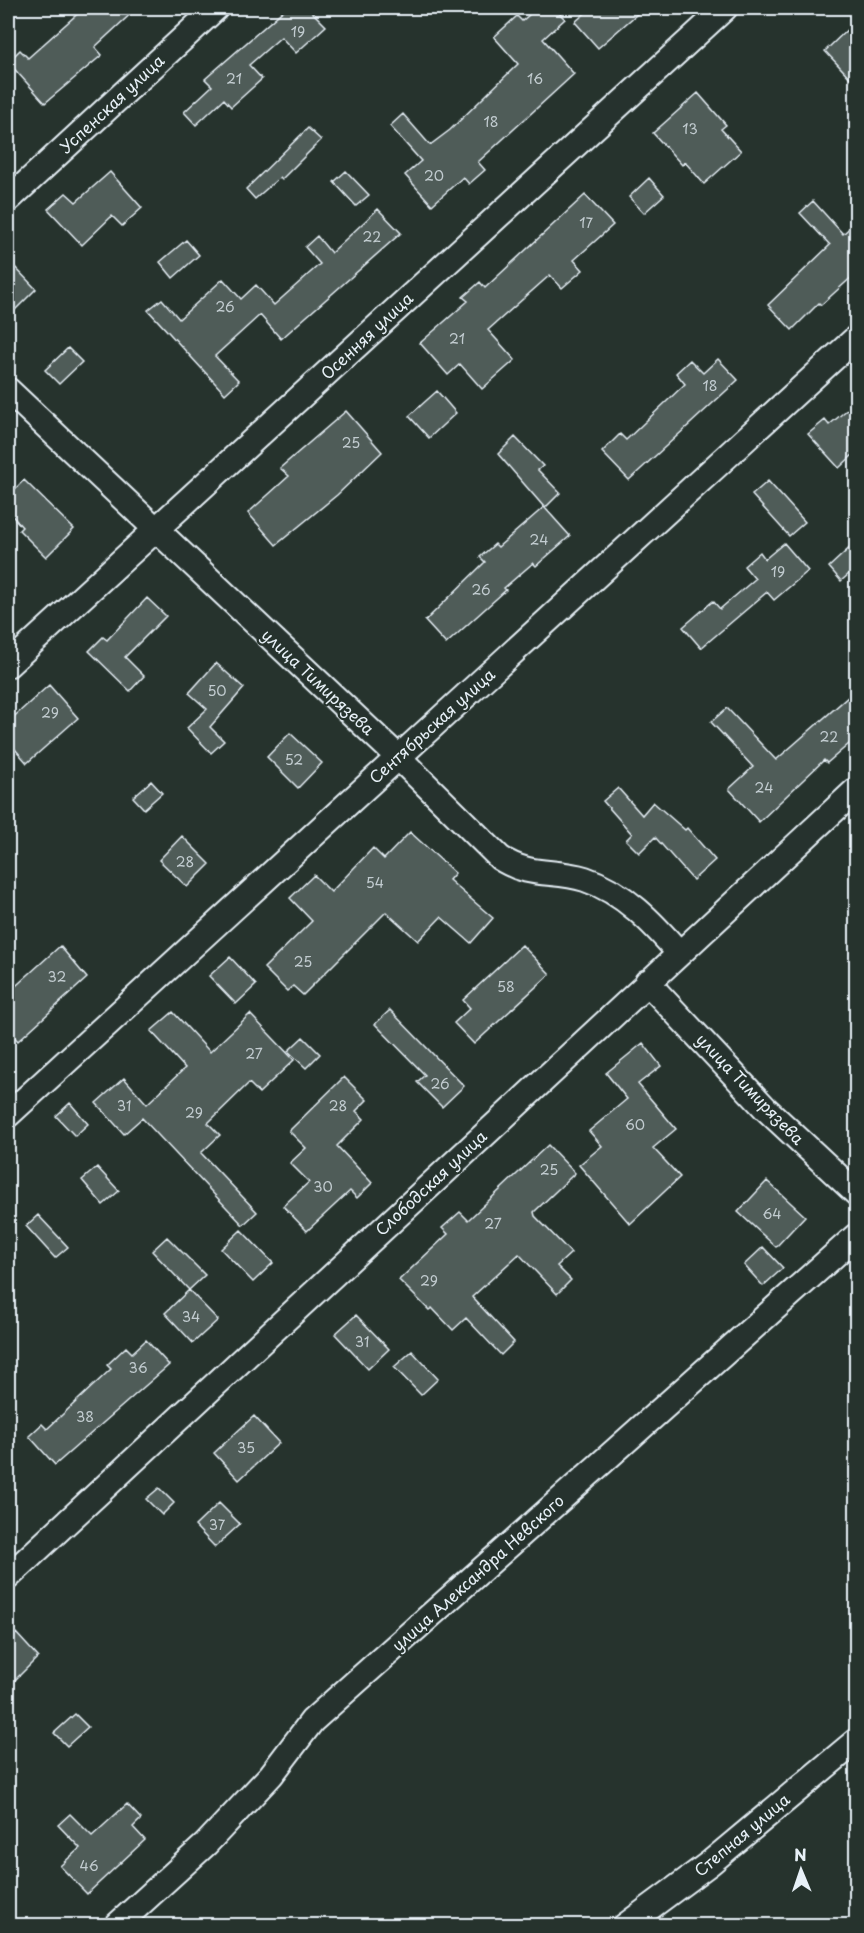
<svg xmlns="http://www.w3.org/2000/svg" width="864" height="1933" font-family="'Playpen Sans',sans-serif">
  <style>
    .building { fill: #505c59; stroke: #e8f1f8; stroke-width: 1.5 }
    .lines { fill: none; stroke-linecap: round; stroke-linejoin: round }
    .street-casing { stroke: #e8f1f8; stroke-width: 28 }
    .street { stroke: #26332d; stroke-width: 24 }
    .labels { text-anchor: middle; stroke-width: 4.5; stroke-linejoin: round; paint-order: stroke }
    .number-label { font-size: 14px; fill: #c2ccd0 }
    .street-label { font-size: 16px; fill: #e8f1f8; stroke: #26332d }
  </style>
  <rect width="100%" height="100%" fill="#26332d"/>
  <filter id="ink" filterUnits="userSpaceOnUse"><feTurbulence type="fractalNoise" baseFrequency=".0167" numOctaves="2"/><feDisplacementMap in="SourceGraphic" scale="12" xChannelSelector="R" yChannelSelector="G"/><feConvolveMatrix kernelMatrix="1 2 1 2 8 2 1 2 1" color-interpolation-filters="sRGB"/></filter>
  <g filter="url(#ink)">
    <!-- building -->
    <path class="building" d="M 84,8 L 137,8 L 95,47 L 102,55 L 45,103 L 8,62 L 20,50 L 28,58 Z
      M 286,8 L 308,8 L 326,26 L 296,53 L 281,37 L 249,65 L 262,79 L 231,107 L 224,99 L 196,125 L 184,112 L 212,86 L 205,79 Z
      M 537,8 L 554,8 L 565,19 L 543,39 L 574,74 L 478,162 L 485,170 L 469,184 L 463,177 L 432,205 L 405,175 L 421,161 L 390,126 L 403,114 L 430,145 L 450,130 L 518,64 L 494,37 L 517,16 L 522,21 Z
      M 591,8 L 644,8 L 598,48 L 575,22 Z
      M 856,21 L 856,84 L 825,51 Z
      M 698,93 L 726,125 L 721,129 L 741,151 L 704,184 L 685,162 L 682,165 L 653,133 Z
      M 308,128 L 321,140 L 282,179 L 280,177 L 255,199 L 246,189 Z
      M 346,171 L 369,195 L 356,206 L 334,182 Z
      M 110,172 L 142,208 L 122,226 L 112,216 L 82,245 L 48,209 L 66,193 L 76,202 Z
      M 649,178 L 664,195 L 644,213 L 629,197 Z
      M 585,195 L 613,225 L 574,260 L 583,270 L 562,288 L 550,275 L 488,330 L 515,360 L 482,389 L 460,364 L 448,375 L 420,343 L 468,301 L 463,297 L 480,282 L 485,288 Z
      M 813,201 L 843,234 L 856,222 L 856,273 L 821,305 L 819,303 L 792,330 L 768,305 L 830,245 L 800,213 Z
      M 378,209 L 401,233 L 281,339 L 260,315 L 215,356 L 239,381 L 225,394 L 148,310 L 162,299 L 179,319 L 223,279 L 241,299 L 256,285 L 274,305 L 320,264 L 305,247 L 317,236 L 331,253 Z
      M 186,240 L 199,255 L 173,278 L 160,262 Z
      M 8,260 L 36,289 L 8,317 Z
      M 68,348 L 82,362 L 59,384 L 45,370 Z
      M 718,359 L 738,380 L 629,480 L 602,452 L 620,434 L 626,440 L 685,384 L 676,373 L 690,360 L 703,373 Z
      M 437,391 L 456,413 L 429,438 L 409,416 Z
      M 856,402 L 856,452 L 839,468 L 808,434 L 825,420 L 829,425 Z
      M 346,411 L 382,452 L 337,495 L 276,545 L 248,513 L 289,476 L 280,468 Z
      M 515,437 L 543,466 L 538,470 L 560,493 L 545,508 L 570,536 L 536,566 L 533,563 L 504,588 L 506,590 L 446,644 L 425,621 L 485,562 L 480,557 L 495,544 L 498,547 L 544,507 L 498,454 Z
      M 24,480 L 74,529 L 46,557 L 19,530 L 22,527 L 8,511 L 8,496 Z
      M 768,481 L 805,522 L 789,536 L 752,495 Z
      M 856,542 L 856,568 L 841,581 L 829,567 Z
      M 784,543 L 808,571 L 774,600 L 767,592 L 701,648 L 683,627 L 713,601 L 720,609 L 755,579 L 744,566 L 760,552 L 765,559 Z
      M 147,598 L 166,616 L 125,657 L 144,676 L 130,691 L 89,651 L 103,637 L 107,640 Z
      M 216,663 L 244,688 L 210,727 L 224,741 L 211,753 L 187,728 L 207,709 L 189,693 Z
      M 49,685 L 78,718 L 27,763 L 8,741 L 8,722 Z
      M 856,690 L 856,738 L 827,763 L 824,760 L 759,822 L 729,789 L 753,767 L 711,722 L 727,708 L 776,760 Z
      M 290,733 L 322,763 L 298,788 L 267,757 Z
      M 151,781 L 162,793 L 144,809 L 133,797 Z
      M 618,788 L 642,815 L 653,802 L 685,830 L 687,828 L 715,860 L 693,880 L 655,837 L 639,853 L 626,840 L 632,834 L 603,801 Z
      M 410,832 L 455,873 L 449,880 L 493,918 L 471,943 L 441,917 L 418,941 L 386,912 L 303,995 L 293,986 L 287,991 L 264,968 L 312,921 L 290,898 L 314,875 L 331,892 L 373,848 L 384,859 Z
      M 182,836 L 210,864 L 187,887 L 159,860 Z
      M 522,945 L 550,974 L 474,1044 L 454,1023 L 470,1008 L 463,1000 Z
      M 60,946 L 87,978 L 18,1041 L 8,1030 L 8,993 Z
      M 230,957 L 256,985 L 236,1004 L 209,976 Z
      M 390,1010 L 464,1086 L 442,1107 L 417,1082 L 425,1075 L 375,1024 Z
      M 173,1012 L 210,1052 L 250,1014 L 294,1060 L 259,1093 L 249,1083 L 208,1123 L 220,1135 L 201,1153 L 257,1212 L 243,1225 L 142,1118 L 124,1134 L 96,1103 L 124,1078 L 147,1104 L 185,1068 L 151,1031 Z
      M 303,1037 L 320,1054 L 306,1068 L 288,1051 Z
      M 643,1043 L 661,1066 L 638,1084 L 676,1129 L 653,1148 L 680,1177 L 630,1224 L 579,1165 L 602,1146 L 589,1131 L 627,1099 L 606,1073 Z
      M 344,1077 L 367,1100 L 356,1111 L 364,1119 L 337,1146 L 372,1183 L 357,1198 L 350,1191 L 307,1231 L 283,1206 L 309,1182 L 290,1163 L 306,1148 L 289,1131 Z
      M 70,1103 L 88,1124 L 75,1136 L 56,1116 Z
      M 548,1145 L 575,1173 L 534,1212 L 535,1216 L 571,1253 L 557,1266 L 571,1280 L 557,1294 L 519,1254 L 472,1297 L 514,1342 L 501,1355 L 466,1318 L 453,1330 L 432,1308 L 429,1310 L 399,1280 L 448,1234 L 442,1228 L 460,1212 L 468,1220 Z
      M 97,1167 L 119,1191 L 103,1205 L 82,1180 Z
      M 767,1181 L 805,1216 L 776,1247 L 738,1212 Z
      M 38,1215 L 68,1247 L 55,1258 L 26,1226 Z
      M 241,1230 L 273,1263 L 253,1282 L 221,1249 Z
      M 167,1237 L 205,1275 L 189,1290 L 152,1251 Z
      M 763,1247 L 783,1268 L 763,1286 L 744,1265 Z
      M 189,1290 L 218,1320 L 193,1343 L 165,1313 Z
      M 356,1315 L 389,1349 L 368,1369 L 335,1334 Z
      M 146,1340 L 169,1365 L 55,1465 L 29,1436 L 42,1424 L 47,1429 L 111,1369 L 107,1365 L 126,1347 L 132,1353 Z
      M 412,1351 L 438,1379 L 421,1395 L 394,1367 Z
      M 254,1416 L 279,1443 L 239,1480 L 214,1453 Z
      M 159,1488 L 174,1503 L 162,1515 L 146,1499 Z
      M 219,1503 L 240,1524 L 215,1547 L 195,1526 Z
      M 16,1633 L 38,1657 L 8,1687 L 8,1641 Z
      M 75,1714 L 88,1727 L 67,1746 L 54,1733 Z
      M 127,1804 L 141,1819 L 133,1827 L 145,1840 L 87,1894 L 60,1866 L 80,1848 L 58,1825 L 70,1814 L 92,1836 Z"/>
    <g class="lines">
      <defs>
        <path id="street" d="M 8,200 L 216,8
          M 8,390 L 398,757 L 500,858 C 531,878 553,869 585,879 C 624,892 653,923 679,953
          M 8,665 L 725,8
          M 647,982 L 766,1109 L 856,1193
          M 8,1115 L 856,338
          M 8,1577 L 856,790
          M 116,1926 L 206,1844 L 271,1775 L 312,1721 L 856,1236
          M 625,1926 L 710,1863 L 856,1741"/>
      </defs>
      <!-- street casing -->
      <use href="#street" class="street-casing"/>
      <!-- street -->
      <use href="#street" class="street"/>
    </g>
  </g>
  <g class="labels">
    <!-- number labels -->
    <g class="number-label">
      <text x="298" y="37">19</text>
      <text x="234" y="84">21</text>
      <text x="535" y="84">16</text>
      <text x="491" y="127">18</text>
      <text x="690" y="134">13</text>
      <text x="434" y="181">20</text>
      <text x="586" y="228">17</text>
      <text x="372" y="242">22</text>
      <text x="225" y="312">26</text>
      <text x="457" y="344">21</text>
      <text x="710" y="391">18</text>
      <text x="351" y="448">25</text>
      <text x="539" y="545">24</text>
      <text x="778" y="577">19</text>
      <text x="481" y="595">26</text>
      <text x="217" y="696">50</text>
      <text x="50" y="718">29</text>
      <text x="829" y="742">22</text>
      <text x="294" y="765">52</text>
      <text x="764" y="793">24</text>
      <text x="185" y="867">28</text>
      <text x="375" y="888">54</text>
      <text x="303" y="967">25</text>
      <text x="57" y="982">32</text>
      <text x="506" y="992">58</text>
      <text x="254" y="1059">27</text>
      <text x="440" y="1089">26</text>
      <text x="124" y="1111">31</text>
      <text x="338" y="1111">28</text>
      <text x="194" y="1118">29</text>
      <text x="635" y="1130">60</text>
      <text x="549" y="1175">25</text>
      <text x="323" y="1192">30</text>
      <text x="772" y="1219">64</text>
      <text x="493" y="1229">27</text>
      <text x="429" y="1286">29</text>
      <text x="191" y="1322">34</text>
      <text x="362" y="1347">31</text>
      <text x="138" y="1373">36</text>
      <text x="85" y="1422">38</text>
      <text x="246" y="1453">35</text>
      <text x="217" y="1530">37</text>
      <text x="89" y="1871">46</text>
    </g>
    <!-- street labels -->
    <g class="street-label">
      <text transform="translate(112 104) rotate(-43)" y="6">Успенская улица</text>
      <text transform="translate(367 336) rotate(-43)" y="6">Осенняя улица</text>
      <text transform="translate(318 682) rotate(43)" y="6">улица Тимирязева</text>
      <text transform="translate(432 726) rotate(-42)" y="6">Сентябрьская улица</text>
      <text transform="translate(750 1089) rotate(46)" y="6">улица Тимирязева</text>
      <text transform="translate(431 1183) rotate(-43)" y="6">Слободская улица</text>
      <text transform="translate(478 1573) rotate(-42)" y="6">улица Александра Невского</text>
      <text transform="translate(742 1835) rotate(-40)" y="6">Степная улица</text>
    </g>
  </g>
  <!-- margin -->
  <rect width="864" height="1933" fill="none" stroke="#26332d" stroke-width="30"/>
  <rect x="15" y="15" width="834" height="1903" fill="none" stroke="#e8f1f8" stroke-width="2" filter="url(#ink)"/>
  <!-- north arrow -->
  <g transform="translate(801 1870) rotate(358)" stroke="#26332d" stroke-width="4.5" paint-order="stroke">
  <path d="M0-4.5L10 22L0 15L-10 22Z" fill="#e8f1f8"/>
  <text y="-9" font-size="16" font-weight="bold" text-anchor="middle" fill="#e8f1f8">N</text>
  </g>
</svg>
